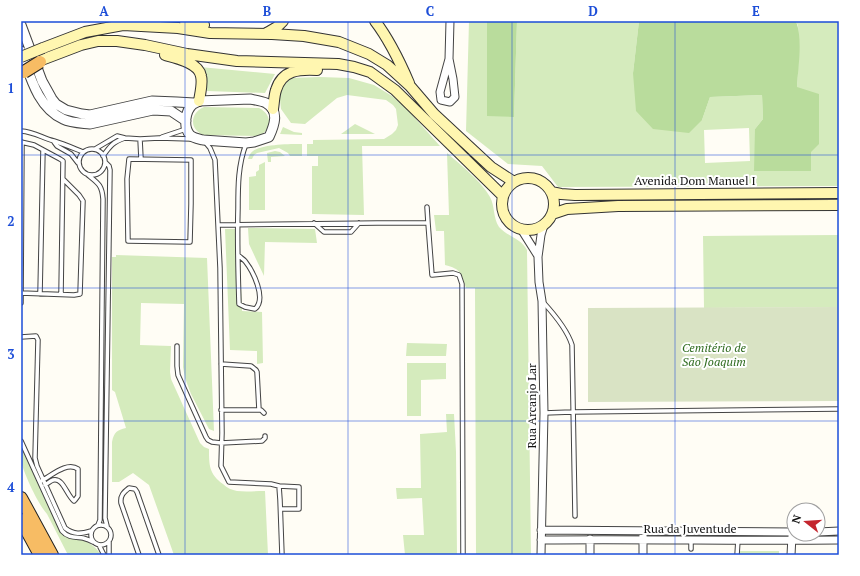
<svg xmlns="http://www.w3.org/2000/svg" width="860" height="576" font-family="'PT Serif',serif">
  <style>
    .farmland { fill: #f6f3d4 }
    .green { fill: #d5ebbd; fill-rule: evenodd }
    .forest { fill: #b9dc9c }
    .cemetery { fill: #d9e3c4 }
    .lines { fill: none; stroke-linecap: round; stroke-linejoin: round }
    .service-casing { stroke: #444; stroke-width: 5.5 }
    .minor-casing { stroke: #444; stroke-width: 9 }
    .tertiary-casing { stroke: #444; stroke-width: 11 }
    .secondary-casing { stroke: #333; stroke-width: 12 }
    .trunk-casing { stroke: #222; stroke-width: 14 }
    .service { stroke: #fff; stroke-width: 3.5 }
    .minor { stroke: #fff; stroke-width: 7 }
    .tertiary { stroke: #fff; stroke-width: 9 }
    .secondary { stroke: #fff6b0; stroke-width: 10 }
    .trunk { stroke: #f7bc64; stroke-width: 12 }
    .secondary-bridge-casing { stroke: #333; stroke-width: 12; stroke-linecap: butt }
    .trunk-bridge-casing { stroke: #222; stroke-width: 14; stroke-linecap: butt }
    .secondary-bridge { stroke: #fff6b0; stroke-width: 10 }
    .trunk-bridge { stroke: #f7bc64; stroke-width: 12 }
    .grid { fill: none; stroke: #1d4ed8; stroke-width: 1; stroke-opacity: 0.55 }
    .labels { text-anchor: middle; stroke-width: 4; stroke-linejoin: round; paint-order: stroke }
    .street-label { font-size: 12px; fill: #111; stroke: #fff }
    .park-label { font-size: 12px; font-style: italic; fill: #2f6b1f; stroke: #fff }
    .neatline { fill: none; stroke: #1d4ed8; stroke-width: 1.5 }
    .grid-label { font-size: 13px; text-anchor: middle; font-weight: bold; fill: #1d4ed8 }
  </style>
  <rect width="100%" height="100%" fill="#fffdf5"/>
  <!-- farmland -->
  <path class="farmland" d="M 837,21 L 839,21 L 839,95 L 838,95 Z"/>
  <!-- green -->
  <path class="green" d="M 469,21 L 487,21 L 487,116 L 514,116 L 517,21 L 639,21 L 633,73 L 702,120 L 710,97 L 762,95 L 763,119 L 755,129 L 810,171 L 811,152 L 797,87 L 799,50 L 798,26 L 796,21 L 837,21 L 839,95 L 839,186 L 558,187 L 542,166 L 508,164 L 466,131 ZM 749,128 L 750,161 L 705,163 L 704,130 Z
    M 200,67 L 275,74 L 265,93 L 207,91 C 207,82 206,74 200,67 Z
    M 320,77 L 349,78 L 374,85 L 392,96 L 405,107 L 440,146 L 362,146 L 364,215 L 312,214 L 312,166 L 318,166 L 318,156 L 307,156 L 307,144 L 313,144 L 313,140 L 384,139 L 392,134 L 396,130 L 398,125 L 396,109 L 393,105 L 386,100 L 347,95 L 337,98 L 305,124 L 291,123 L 281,109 L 279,91 L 291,78 Z
    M 204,107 L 259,108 C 273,115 272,130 259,136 L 203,135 C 189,129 190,113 204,107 Z
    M 355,124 L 375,134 L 341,134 Z
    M 283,127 L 294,132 L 302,133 L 302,135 L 280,134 Z
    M 302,144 L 302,156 L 290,156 L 288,153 L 279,148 L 257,153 L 254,155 L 252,159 L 248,159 C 249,156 250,153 253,151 C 263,144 290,144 302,144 Z
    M 275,151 L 280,152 L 285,156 L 271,157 L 271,162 L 268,162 L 267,153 Z
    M 447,153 C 461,165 482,182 490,197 C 495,206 493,218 499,227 C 508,237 521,238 527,250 L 531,555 L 476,555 L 475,288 L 466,288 C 461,273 461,269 445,265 L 444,231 L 436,231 L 434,215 L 449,215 Z
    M 265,162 L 265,210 L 249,210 L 249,177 L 256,176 L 256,172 L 259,170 L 259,165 Z
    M 248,228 L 315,229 L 317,243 L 265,242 L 264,276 L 249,244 Z
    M 225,229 L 239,229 L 242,311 L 262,312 L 263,363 L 257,364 L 257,351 L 230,350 Z
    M 839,235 L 839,307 L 704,308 L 703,236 Z
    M 116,255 L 207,258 L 214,431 L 209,429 L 191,394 L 185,378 L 183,367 L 184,304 L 141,303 L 140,345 L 171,346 L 170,372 L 171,379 L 200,443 L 204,447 L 209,449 C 209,465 209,474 223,484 C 227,488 232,490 237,491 C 246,492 256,491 265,491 L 268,555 L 174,555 L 149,485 L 133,473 L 119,482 L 112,482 L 112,442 C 114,432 117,430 126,428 L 115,392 L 112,390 L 112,257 L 116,257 Z
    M 407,343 L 447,344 L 446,356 L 406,356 Z
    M 407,363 L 446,363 L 446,379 L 421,380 L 421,416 L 407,416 Z
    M 446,414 L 454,414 L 456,452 L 457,555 L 405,555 L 403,535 L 424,535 L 422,498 L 397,499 L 396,488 L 421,488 L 420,434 L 447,432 Z
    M 21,445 L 64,534 C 78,538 93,541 101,555 L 68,555 L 47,514 C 38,504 24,474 21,461 C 20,456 21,450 21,445 Z
    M 739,551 L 779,551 L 779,555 L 739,555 Z"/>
  <!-- forest -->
  <path class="forest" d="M 487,21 L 517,21 L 514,117 L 487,116 Z
    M 639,21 L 796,21 C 803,40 798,67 797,87 L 819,94 L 819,144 L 811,152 L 811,171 L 754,171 L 755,129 L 763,119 L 762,95 L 710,97 L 702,120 L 689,133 L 653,129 L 636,111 L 633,73 Z"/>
  <!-- cemetery -->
  <path class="cemetery" d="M 839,307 L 839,401 L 588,402 L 588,308 Z"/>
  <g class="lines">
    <defs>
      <path id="service" d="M 21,131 C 35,132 42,138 54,141 C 64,144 73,148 83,152
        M 162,137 L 186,129
        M 21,142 L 34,145 L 60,159 L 63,161 L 61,294
        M 54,142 L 57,146 L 71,154 L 78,163
        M 205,142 L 210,148 L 215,160 L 218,225
        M79 162a13 13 0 1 1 26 0a13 13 0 1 1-26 0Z
        M 95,149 L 117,136 L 125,138 L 140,139
        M 103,156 C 110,146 113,142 125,138
        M 129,159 L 191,160 L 191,204 L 190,242 L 128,241 L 127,179 Z
        M 141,159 L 140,139 L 159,138 L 191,139
        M 105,162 L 109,166 L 110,170 L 105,518 L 107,526
        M 88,175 C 98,183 102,185 103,199 L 100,520 L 98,525
        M 427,207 L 428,223
        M 314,223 L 324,232 L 351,232 L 359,223
        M 238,255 C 240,257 243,259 245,261 C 253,271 267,299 255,309 L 245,307 L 239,304 C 238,272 237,240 238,208 C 238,186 238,165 246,144
        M 21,293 L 74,295 L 80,294 L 83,201 L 79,195 L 63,179
        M 40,294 L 43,150
        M 543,302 C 554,314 567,329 572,345 L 575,516
        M 21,303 L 22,142
        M 21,337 L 36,336 L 38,340 L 35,458 L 37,466 L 65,528 C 74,535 81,534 91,531
        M 177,346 L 177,366 L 178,375 L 206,437 L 208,440 L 212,442 L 221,443 L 262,441 L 265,438 L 265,436
        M 221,364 L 251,366 L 256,370 L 257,372 L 259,410
        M 221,410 L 261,410 L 264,413
        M 544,413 L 572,412 L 839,409
        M 21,441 L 62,531 C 68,538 75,537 83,538 C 87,539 90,540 93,542
        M 41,481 C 51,476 67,461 78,469 L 78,496 L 75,500 L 74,501 C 67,496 63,477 53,480 C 50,481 47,484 45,485
        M 279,486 L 299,487 L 299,509 L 281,509
        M91 535a10 10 0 1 1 20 0a10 10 0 1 1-20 0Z
        M 691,540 L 691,549
        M 109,542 L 109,555
        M 99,545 L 104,555
        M 139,555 L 121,503 C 120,495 124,492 129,488 L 135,489 L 137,492 L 159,555
        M 282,555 L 280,500 L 279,486 L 271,484 L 229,482 L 221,466 L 222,433 L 220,268 L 218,225 L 377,223 L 428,223 L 432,275 L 453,273 L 459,275 L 462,284 L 463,555
        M 737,555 L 738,540"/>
      <path id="minor" d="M 449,59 L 453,79 L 455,97 L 450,102 L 441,100 L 440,92 L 449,59 L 450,21
        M 521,229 L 538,256
        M 541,530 L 794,532
        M 818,532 L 839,531
        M 590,539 L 590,555
        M 541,540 C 640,539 740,541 839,540
        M 541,555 L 544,413 L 542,301 L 539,282 L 538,257 L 541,235 L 545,222
        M 643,555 L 643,535
        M 791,555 L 792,536"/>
      <path id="tertiary" d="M 21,25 L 42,81 L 52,99 L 56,104 L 66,110 L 82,114 L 90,115 L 152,101 L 177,102 L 194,103
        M 21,51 C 30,75 37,107 63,119 C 71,123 81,123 90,124 L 153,110 L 171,111 L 186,121
        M 250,99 C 255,100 262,101 266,103 C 280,111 274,126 269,137 L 254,142 L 246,143 L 203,140 C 199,139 193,138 190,135 C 183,127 185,111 193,104 C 194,104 197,102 199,101 Z"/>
      <path id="secondary" d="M 185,21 L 204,25
        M 375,21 C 388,38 400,62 409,83
        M 265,34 L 277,27 L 283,21
        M 43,48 L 85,32 L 123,25 L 178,28 L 210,33 L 272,34 L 304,36 L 339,42 L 369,54 L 387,65 L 410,86 L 434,114 L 491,167 L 514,182
        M 165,55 C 177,58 199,63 201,76 C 203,84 200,94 199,101
        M 39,61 L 81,45 L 98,41 L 117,41 L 145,45 L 187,54 L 237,61 L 338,64 L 354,67 L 370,72 L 395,90 L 503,196
        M 273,109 C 274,103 274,96 276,90 C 282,70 299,69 317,70
        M502 204a26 26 0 1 1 52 0a26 26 0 1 1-52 0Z
        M 551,192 L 561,194 L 575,195 L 839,193
        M 552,214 L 567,209 L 618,206 L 839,205"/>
      <path id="trunk" d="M 21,498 L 52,555
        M 21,520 L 40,555"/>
    </defs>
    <!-- service casing -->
    <use href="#service" class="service-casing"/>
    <!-- minor casing -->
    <use href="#minor" class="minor-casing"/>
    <!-- tertiary casing -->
    <use href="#tertiary" class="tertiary-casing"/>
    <!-- secondary casing -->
    <use href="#secondary" class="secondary-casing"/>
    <!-- trunk casing -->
    <use href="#trunk" class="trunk-casing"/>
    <!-- service -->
    <use href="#service" class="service"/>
    <!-- minor -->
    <use href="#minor" class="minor"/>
    <!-- tertiary -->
    <use href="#tertiary" class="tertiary"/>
    <!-- secondary -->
    <use href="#secondary" class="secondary"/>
    <!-- trunk -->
    <use href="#trunk" class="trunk"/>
    <defs>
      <path id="secondary-bridge" d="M 21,57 L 43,48"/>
      <path id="trunk-bridge" d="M 24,72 L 40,62"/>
    </defs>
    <!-- secondary-bridge casing -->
    <use href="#secondary-bridge" class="secondary-bridge-casing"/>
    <!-- trunk-bridge casing -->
    <use href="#trunk-bridge" class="trunk-bridge-casing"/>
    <!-- secondary-bridge -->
    <use href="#secondary-bridge" class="secondary-bridge"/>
    <!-- trunk-bridge -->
    <use href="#trunk-bridge" class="trunk-bridge"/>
  </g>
  <!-- grid -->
  <path class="grid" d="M 185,21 L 185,555M 348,21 L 348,555M 512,21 L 512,555M 675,21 L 675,555M 21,155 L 839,155M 21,288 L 839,288M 21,421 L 839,421"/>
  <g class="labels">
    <!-- street labels -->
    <g class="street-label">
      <text x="695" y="185">Avenida Dom Manuel I</text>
      <text transform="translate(532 406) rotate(-90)" y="4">Rua Arcanjo Lar</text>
      <text x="690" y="533">Rua da Juventude</text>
    </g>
    <!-- park labels -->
    <g class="park-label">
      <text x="714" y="352">Cemitério de<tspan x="714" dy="14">São Joaquim</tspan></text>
    </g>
  </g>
  <!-- border -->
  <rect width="860" height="576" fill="none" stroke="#ffffff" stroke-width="44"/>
  <!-- north arrow -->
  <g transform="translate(806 522) rotate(287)"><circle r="19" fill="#ffffff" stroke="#a0a0a0"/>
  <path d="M0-3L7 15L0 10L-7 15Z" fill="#c4262e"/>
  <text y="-6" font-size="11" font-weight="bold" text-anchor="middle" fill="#111111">N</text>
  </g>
  <rect x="22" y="22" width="816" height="532" class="neatline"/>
  <g class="grid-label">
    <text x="104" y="16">A</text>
    <text x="267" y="16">B</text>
    <text x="430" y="16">C</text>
    <text x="593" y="16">D</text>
    <text x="756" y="16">E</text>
    <text x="11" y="93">1</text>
    <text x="11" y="226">2</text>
    <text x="11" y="359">3</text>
    <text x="11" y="492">4</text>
  </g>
</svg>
